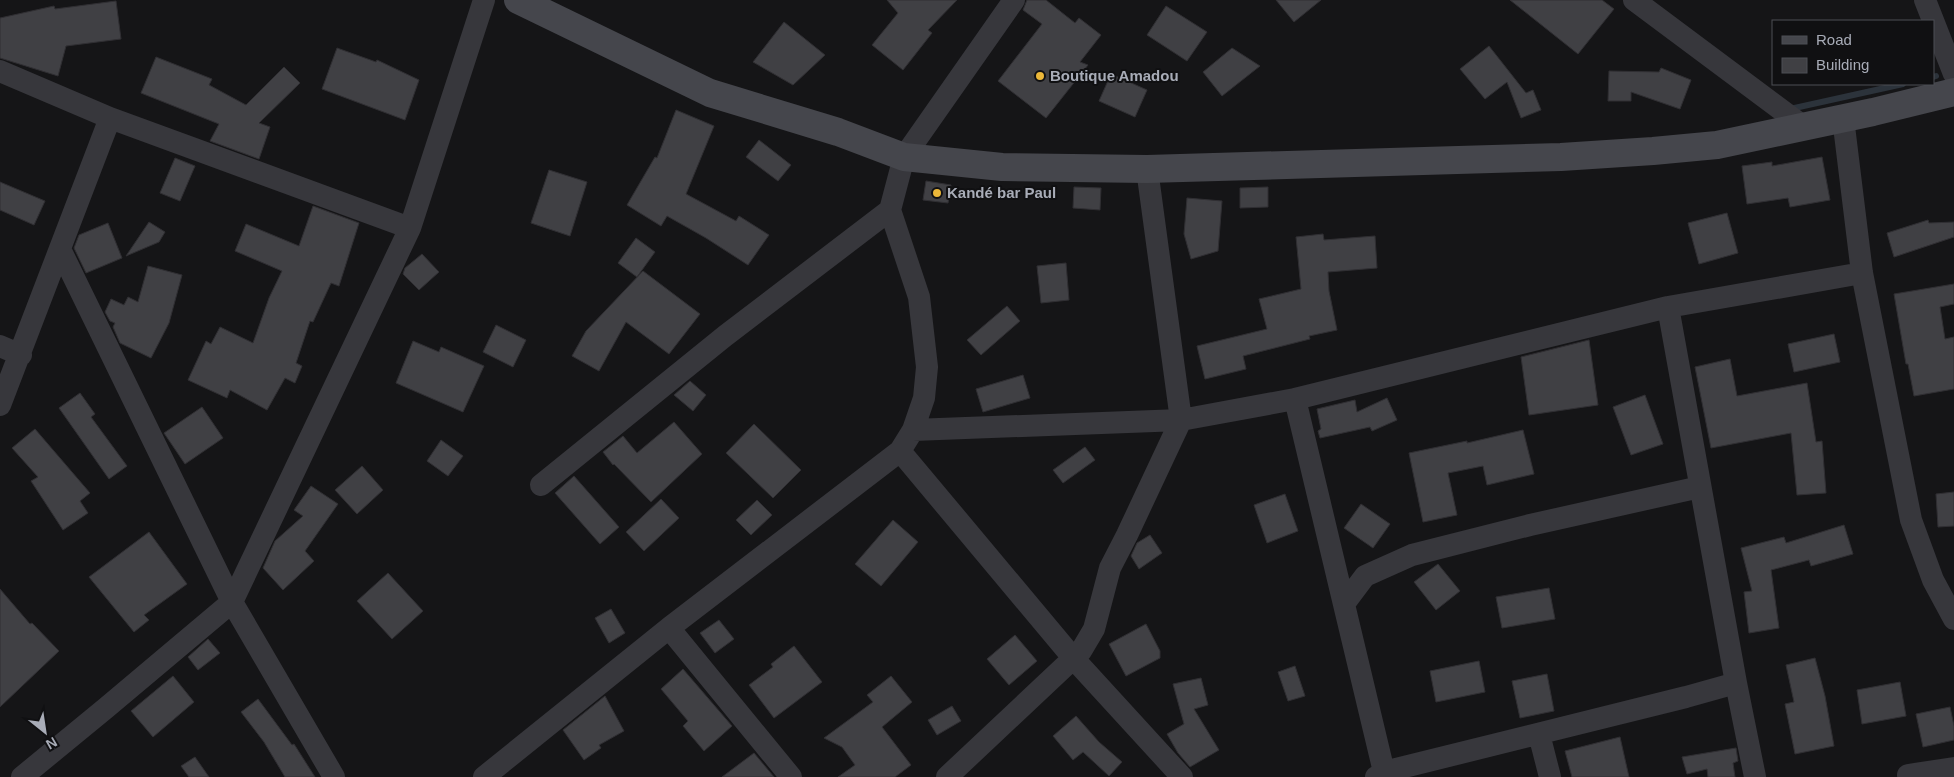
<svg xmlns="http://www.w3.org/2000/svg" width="1954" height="777" font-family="Arial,sans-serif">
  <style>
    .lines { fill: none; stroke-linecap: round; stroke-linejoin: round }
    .stream { stroke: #2c333b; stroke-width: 6 }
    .building { fill: #404044; stroke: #302f33 }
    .street { stroke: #37373c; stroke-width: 22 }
    .secondary { stroke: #45464c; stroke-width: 28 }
    .poi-dot { fill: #ebb739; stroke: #101012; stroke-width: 2 }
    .labels { text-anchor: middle; stroke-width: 4; stroke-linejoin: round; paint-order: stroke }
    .poi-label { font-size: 15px; font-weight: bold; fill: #a8acb7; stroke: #101012; text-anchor: start }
  </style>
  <rect width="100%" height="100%" fill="#151517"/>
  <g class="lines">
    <!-- stream -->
    <path class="stream" d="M 1933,77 L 1936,76
      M 1790,109 L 1903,84"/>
  </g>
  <!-- building -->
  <path class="building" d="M 887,0 L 957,0 L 928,30 L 932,33 L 903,70 L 872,45 L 898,13 Z
    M 1027,0 L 1046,0 L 1075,23 L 1079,18 L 1101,35 L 1080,62 L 1088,65 L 1046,118 L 998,81 L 1042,24 L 1023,10 Z
    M 1276,0 L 1321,0 L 1294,22 Z
    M 1510,0 L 1602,0 L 1614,9 L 1578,54 Z
    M 116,1 L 121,39 L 66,46 L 58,76 L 0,58 L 0,18 L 54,6 L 55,9 Z
    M 1166,6 L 1207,32 L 1187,61 L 1147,35 Z
    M 784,22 L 825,55 L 793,85 L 753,62 Z
    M 1489,46 L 1526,93 L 1533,90 L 1541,110 L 1521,118 L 1507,82 L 1485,99 L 1460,69 Z
    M 337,48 L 376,62 L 377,60 L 419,80 L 405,120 L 322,89 Z
    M 1232,48 L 1260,66 L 1222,96 L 1203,72 Z
    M 156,57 L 212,79 L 209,85 L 246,105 L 284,67 L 300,83 L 259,123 L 270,127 L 259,159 L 210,141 L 219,124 L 141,93 Z
    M 1661,68 L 1691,80 L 1680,109 L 1631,92 L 1631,101 L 1608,101 L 1609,71 L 1659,72 Z
    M 1111,74 L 1147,90 L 1135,117 L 1099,101 Z
    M 676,110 L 714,126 L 686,194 L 736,221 L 739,216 L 769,235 L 748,265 L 706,238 L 667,216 L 661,226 L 627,205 L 655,157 L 657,158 Z
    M 759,140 L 791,165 L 778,181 L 746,157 Z
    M 1822,157 L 1830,200 L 1790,207 L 1788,198 L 1747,204 L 1742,166 L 1772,162 L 1772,166 Z
    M 175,158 L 195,166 L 180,201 L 160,193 Z
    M 549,170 L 587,182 L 570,236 L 531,223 Z
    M 926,181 L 951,185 L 948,203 L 923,200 Z
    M 0,182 L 45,201 L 34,225 L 0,210 Z
    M 1074,187 L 1101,188 L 1100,210 L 1073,208 Z
    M 1268,187 L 1268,207 L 1240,208 L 1240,188 Z
    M 1187,198 L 1222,201 L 1218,251 L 1191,259 L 1184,234 Z
    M 313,206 L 359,223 L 339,286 L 331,283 L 313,322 L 310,321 L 296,363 L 302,366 L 295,383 L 285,378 L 267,410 L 230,390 L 227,398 L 188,380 L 206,341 L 211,344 L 220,327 L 253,343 L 269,298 L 282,271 L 235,251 L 246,224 L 299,246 Z
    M 1727,213 L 1738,253 L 1699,264 L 1688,223 Z
    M 1928,220 L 1929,223 L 1954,222 L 1954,237 L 1894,257 L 1887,233 Z
    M 149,222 L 165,232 L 159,242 L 126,256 Z
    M 108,223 L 122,258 L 86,273 L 74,248 L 79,235 Z
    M 1323,234 L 1324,240 L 1375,236 L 1377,268 L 1328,272 L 1329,291 L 1337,330 L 1309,336 L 1310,339 L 1243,356 L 1246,369 L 1205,379 L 1197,346 L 1267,329 L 1259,299 L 1301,289 L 1296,237 Z
    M 636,238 L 655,252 L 637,277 L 618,263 Z
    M 422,254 L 439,272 L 419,290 L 403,274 L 405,268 Z
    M 1066,263 L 1069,300 L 1041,303 L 1037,266 Z
    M 148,266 L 182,275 L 169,323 L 151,358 L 120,343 L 113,327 L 115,323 L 110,321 L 105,312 L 111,299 L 124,305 L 128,297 L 138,302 Z
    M 643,271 L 700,314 L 669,354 L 626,322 L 599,371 L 572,356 L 586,331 Z
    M 1954,284 L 1954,304 L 1940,307 L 1945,339 L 1954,337 L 1954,389 L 1914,396 L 1908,364 L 1906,364 L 1894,294 Z
    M 1007,306 L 1020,321 L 981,355 L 967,340 Z
    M 496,325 L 526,340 L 513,367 L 483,352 Z
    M 1834,334 L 1840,362 L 1794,372 L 1788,344 Z
    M 1589,340 L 1598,405 L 1529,415 L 1521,357 Z
    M 413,341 L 439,352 L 441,347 L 484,366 L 463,412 L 396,383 Z
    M 1730,359 L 1737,396 L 1807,383 L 1816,442 L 1822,441 L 1826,493 L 1797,495 L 1791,433 L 1711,448 L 1695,367 Z
    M 1023,375 L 1030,398 L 983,412 L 976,389 Z
    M 690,381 L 706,395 L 693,411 L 674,395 Z
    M 80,393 L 95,414 L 91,417 L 127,466 L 109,479 L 59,408 Z
    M 1645,395 L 1663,444 L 1631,455 L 1613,407 Z
    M 1387,398 L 1397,420 L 1372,431 L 1370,427 L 1320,438 L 1318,431 L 1321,429 L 1317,409 L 1355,400 L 1357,412 Z
    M 202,407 L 223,438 L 185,464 L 164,433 Z
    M 674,422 L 702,454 L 651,502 L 614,464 L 613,465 L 603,452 L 623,436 L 637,453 Z
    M 754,424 L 801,470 L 773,498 L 726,453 Z
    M 35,429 L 90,493 L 80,501 L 88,513 L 63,530 L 31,481 L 38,477 L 12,448 Z
    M 1523,430 L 1534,474 L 1487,485 L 1483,466 L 1448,473 L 1457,515 L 1423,522 L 1409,453 L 1467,441 L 1467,443 Z
    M 441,440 L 463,456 L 448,476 L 427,461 Z
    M 1085,447 L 1095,460 L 1063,483 L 1053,470 Z
    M 362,466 L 383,490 L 357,514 L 335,490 Z
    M 574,476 L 619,527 L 600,544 L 555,493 Z
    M 311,486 L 338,504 L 305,551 L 314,561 L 283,590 L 263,568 L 275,541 L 303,516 L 294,510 Z
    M 1954,492 L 1954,526 L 1938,527 L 1936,494 Z
    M 1285,494 L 1298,531 L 1267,543 L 1254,505 Z
    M 661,499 L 679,518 L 644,551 L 626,532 Z
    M 757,500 L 772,515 L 751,535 L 736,520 Z
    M 1361,504 L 1390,524 L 1373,548 L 1344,528 Z
    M 893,520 L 918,542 L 881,586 L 855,564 Z
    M 1844,525 L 1853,554 L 1811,566 L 1809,560 L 1771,570 L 1779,628 L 1749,633 L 1744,592 L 1752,591 L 1741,548 L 1784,537 L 1786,543 Z
    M 149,532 L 187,584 L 144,615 L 149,620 L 134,632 L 89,577 Z
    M 1150,535 L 1162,553 L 1139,569 L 1131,556 L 1137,543 Z
    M 1438,564 L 1460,591 L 1436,610 L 1414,582 Z
    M 388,573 L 423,611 L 392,639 L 357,601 Z
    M 1549,588 L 1555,619 L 1502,628 L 1496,597 Z
    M 0,589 L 30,624 L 32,623 L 59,651 L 0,707 Z
    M 611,609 L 625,633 L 609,643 L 595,618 Z
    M 719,620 L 734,639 L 715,653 L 700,633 Z
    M 1146,624 L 1160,651 L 1160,658 L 1126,676 L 1109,644 Z
    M 1015,635 L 1037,661 L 1009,685 L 987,659 Z
    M 208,639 L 220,653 L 198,670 L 188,657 Z
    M 794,646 L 822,682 L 774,718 L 749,685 L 773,667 L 771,664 Z
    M 1815,658 L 1825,696 L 1834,746 L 1795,754 L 1785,704 L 1794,702 L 1786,665 Z
    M 1479,661 L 1485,692 L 1436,702 L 1430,671 Z
    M 1295,666 L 1305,696 L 1288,701 L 1278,672 Z
    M 683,669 L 732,726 L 704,751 L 683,726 L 688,721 L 661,689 Z
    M 1547,674 L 1554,711 L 1520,718 L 1512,681 Z
    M 173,676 L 194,702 L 153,737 L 131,711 Z
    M 891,676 L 912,702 L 882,727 L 911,765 L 895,777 L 838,777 L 855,765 L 842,747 L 824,738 L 873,702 L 867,695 Z
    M 1201,678 L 1208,705 L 1194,709 L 1219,750 L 1190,767 L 1178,753 L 1167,734 L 1184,724 L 1173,684 Z
    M 1900,682 L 1906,716 L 1862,724 L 1857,690 Z
    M 605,696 L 624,731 L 599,745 L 601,748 L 584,760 L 563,730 Z
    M 258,699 L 292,745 L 294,744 L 315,777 L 285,777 L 264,742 L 241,712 Z
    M 952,706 L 961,721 L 937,735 L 928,720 Z
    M 1950,707 L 1954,726 L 1954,740 L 1923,747 L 1916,714 Z
    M 1076,716 L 1099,742 L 1122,762 L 1109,776 L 1083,752 L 1073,760 L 1053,736 Z
    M 1620,737 L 1629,777 L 1572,777 L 1565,751 Z
    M 1736,748 L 1738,761 L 1733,763 L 1735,777 L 1708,777 L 1707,769 L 1687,774 L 1682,757 Z
    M 754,753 L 774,777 L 722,777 Z
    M 195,757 L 209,777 L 189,777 L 181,766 Z"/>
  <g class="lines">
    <!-- street -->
    <path class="street" d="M 1634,0 L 1803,126
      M 1925,0 L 1954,74
      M 0,71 L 110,118 L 0,405
      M 110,118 L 410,228 L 484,0
      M 1843,118 L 1862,273 L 1911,520 L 1933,580 L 1954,619
      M 60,249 L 232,602 L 334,777
      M 1668,307 L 1736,683 L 1755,777
      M 0,346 L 21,355
      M 913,430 L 1181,420 L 1295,399
      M 900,451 L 1074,659 L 1182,777
      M 541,485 L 725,336 L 890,210 L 904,157 L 1014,0
      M 1344,604 L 1365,576 L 1412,555 L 1530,525 L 1700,487
      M 669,628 L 791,777
      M 1539,734 L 1550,777
      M 1384,772 L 1295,399 L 1668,307 L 1862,273
      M 22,777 L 106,708 L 232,602 L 410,228
      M 484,777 L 669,628 L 900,451 L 913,430 L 924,398 L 927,367 L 919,297 L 890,210
      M 947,777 L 1081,651 L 1094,629 L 1110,568 L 1127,535 L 1181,420 L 1147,169
      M 1376,777 L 1384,772 L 1686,697 L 1736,683
      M 1909,777 L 1908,775 L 1954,768"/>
    <!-- secondary -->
    <path class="secondary" d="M 518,0 L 710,93 L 838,132 L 904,157 L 1002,167 L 1147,169 L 1561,157 L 1653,151 L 1717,145 L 1873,112 L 1954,92"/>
  </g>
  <!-- markers -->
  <g class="poi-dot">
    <circle cx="1040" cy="76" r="5"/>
    <circle cx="937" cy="193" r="5"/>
  </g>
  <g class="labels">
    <!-- poi labels -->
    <g class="poi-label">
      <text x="1050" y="81">Boutique Amadou</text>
      <text x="947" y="198">Kandé bar Paul</text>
    </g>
  </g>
  <!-- legend -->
  <rect x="1772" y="20" width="162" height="65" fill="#101012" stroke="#4d4e54"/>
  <rect x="1782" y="36" width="25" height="8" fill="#45464c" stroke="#4d4e54"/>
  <text x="1816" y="45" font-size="15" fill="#a8acb7">Road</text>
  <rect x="1782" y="58" width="25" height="15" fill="#404044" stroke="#4d4e54"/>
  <text x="1816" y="70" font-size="15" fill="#a8acb7">Building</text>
  <!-- north arrow -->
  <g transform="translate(45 732) rotate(150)" stroke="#101012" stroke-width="4" paint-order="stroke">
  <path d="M0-4L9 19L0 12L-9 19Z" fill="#a8acb7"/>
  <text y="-8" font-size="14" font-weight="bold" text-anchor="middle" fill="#a8acb7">N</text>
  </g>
</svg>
